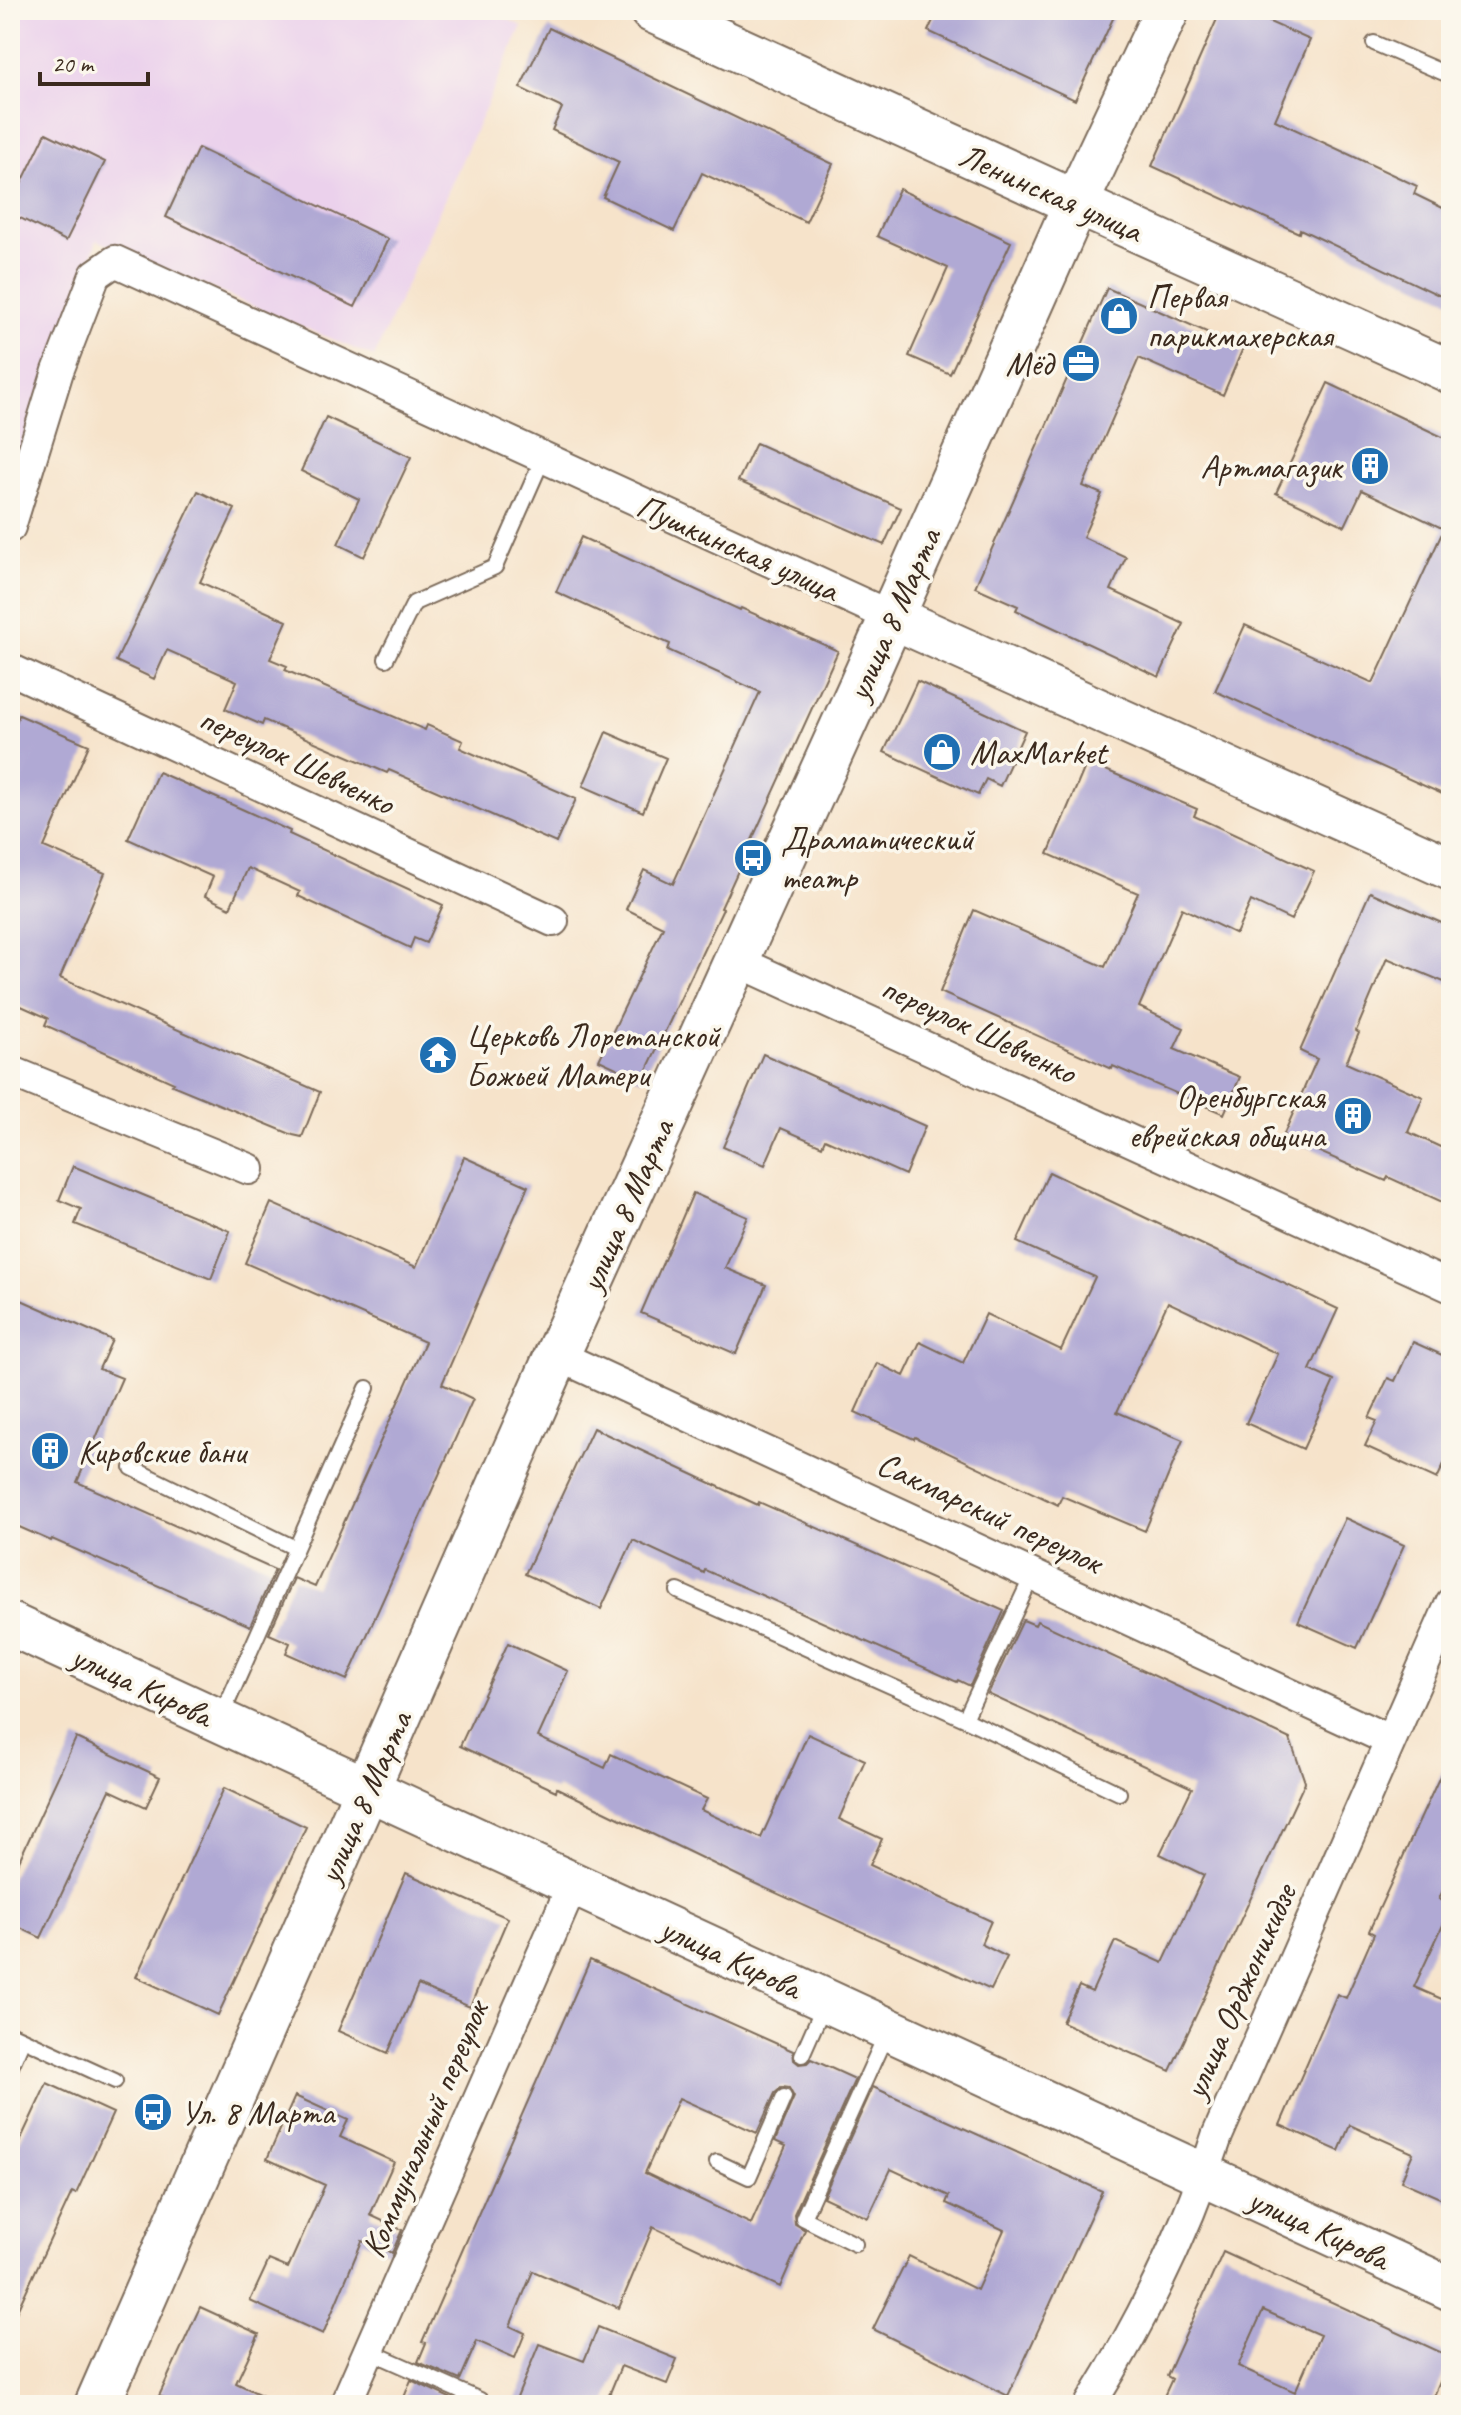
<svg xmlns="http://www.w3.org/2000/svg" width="1461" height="2415" font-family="Caveat,sans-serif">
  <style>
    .built { fill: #ebd1ec }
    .building { fill: #b0a9d4; fill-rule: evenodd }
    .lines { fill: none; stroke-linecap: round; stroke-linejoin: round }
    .lane-casing { stroke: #7c6b5a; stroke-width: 18 }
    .street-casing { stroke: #7c6b5a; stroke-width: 34 }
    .secondary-casing { stroke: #7c6b5a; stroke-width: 46 }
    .primary-casing { stroke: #7c6b5a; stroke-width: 48 }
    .lane { stroke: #fff; stroke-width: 14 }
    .street { stroke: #fff; stroke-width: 30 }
    .secondary { stroke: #fff; stroke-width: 42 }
    .primary { stroke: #fff; stroke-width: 44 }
    .labels { text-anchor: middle; stroke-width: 7; stroke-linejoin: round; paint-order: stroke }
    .street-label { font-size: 34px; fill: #3b2a1e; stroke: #fbf7ec }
    .poi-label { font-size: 34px; fill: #3b2a1e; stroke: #fbf7ec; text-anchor: start }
  </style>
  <rect width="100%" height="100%" fill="#fbf7ec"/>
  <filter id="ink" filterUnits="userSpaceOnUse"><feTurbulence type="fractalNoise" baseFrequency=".0125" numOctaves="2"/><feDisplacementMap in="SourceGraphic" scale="16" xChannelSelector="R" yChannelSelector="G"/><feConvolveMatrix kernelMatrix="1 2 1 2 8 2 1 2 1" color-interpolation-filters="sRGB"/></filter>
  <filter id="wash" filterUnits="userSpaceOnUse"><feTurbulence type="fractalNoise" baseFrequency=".006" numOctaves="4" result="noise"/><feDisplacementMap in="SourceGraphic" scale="32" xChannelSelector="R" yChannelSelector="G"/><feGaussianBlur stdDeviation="1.8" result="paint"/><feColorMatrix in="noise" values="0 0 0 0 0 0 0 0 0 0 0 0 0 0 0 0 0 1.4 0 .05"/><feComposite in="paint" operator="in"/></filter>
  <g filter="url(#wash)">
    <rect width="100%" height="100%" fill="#f6e3ca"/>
    <!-- built -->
    <path class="built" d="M 10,10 L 487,10 L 522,26 L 374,357 L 97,240 L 10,498 Z"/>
    <g id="blocks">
      <!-- building -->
      <path class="building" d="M 938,10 L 1117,10 L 1075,100 L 928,31 Z
        M 1221,10 L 1243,10 L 1310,40 L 1275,120 L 1417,186 L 1414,194 L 1451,212 L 1451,301 L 1300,229 L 1299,233 L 1152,166 Z
        M 549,28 L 833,164 L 806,222 L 702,173 L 674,231 L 603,197 L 619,162 L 552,130 L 562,108 L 520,88 Z
        M 46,133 L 105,162 L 66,241 L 10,213 L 10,207 Z
        M 198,148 L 388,239 L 355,307 L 166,217 Z
        M 899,189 L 1011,242 L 950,374 L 909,356 L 948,268 L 877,236 Z
        M 1107,288 L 1243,348 L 1223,395 L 1139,358 L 1083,486 L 1102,494 L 1083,537 L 1126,557 L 1111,590 L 1184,624 L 1159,677 L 1016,610 L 1018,606 L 975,587 Z
        M 1328,383 L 1451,441 L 1451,798 L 1215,691 L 1245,625 L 1373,683 L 1444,529 L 1362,490 L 1345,526 L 1276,493 Z
        M 326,417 L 411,457 L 364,557 L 338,544 L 359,499 L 301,471 Z
        M 756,443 L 901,508 L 884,545 L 738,481 Z
        M 198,491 L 235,509 L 200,582 L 287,621 L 270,659 L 287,666 L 285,670 L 425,730 L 427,725 L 463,741 L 460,748 L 576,799 L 556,843 L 389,770 L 387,773 L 264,720 L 262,725 L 225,709 L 237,681 L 167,650 L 154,679 L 116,661 Z
        M 581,537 L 740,610 L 741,608 L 838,651 L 721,908 L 723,909 L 642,1080 L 599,1060 L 663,927 L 626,909 L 644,870 L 673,884 L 760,692 L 668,650 L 670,644 L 556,592 Z
        M 917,681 L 1025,731 L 1000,786 L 986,779 L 978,795 L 884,752 Z
        M 19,715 L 89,745 L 44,847 L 105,873 L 60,978 L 320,1092 L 302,1137 L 293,1135 L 172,1085 L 174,1083 L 45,1025 L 48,1018 L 10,1001 L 10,736 Z
        M 606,732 L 666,758 L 643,812 L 583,786 Z
        M 1087,762 L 1197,809 L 1194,816 L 1314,871 L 1291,920 L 1251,901 L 1236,934 L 1182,908 L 1139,1007 L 1184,1028 L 1174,1049 L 1240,1077 L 1224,1114 L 1113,1066 L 1112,1069 L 940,992 L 974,910 L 1105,967 L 1138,893 L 1048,854 Z
        M 158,772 L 244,810 L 290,831 L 289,834 L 443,905 L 426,943 L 414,938 L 410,948 L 298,896 L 300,892 L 248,868 L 230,908 L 205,896 L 213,877 L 128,839 Z
        M 1370,892 L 1451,927 L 1451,985 L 1387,958 L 1356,1031 L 1359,1033 L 1346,1063 L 1423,1097 L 1408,1132 L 1451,1152 L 1451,1206 L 1388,1177 L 1386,1181 L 1283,1136 L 1317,1059 L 1300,1051 Z
        M 763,1054 L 925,1126 L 905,1175 L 825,1139 L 822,1146 L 781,1128 L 765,1165 L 723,1147 Z
        M 464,1157 L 528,1186 L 442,1384 L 473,1399 L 347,1680 L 286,1653 L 290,1643 L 269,1634 L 294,1578 L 315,1587 L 425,1342 L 245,1263 L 271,1203 L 416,1267 Z
        M 73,1166 L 230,1231 L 211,1279 L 75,1224 L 81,1209 L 59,1200 Z
        M 1049,1172 L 1338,1309 L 1310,1370 L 1334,1381 L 1303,1449 L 1246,1423 L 1278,1354 L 1168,1302 L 1117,1412 L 1183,1440 L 1145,1531 L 1062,1496 L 1058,1505 L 915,1437 L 914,1439 L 855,1412 L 877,1363 L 904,1376 L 920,1342 L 963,1363 L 986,1314 L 1061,1350 L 1095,1277 L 1017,1242 Z
        M 693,1193 L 748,1217 L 725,1268 L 766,1285 L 736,1354 L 641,1313 Z
        M 10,1295 L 112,1340 L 99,1369 L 122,1378 L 77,1482 L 275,1570 L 250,1626 L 52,1539 L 51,1541 L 10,1523 Z
        M 1413,1342 L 1451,1359 L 1451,1449 L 1437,1479 L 1365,1446 L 1377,1421 L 1369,1418 L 1388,1378 L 1395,1381 Z
        M 593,1428 L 758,1505 L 759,1502 L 1004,1611 L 970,1686 L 958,1680 L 957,1682 L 705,1570 L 704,1573 L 633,1540 L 601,1609 L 525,1574 Z
        M 1345,1518 L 1404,1545 L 1357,1648 L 1298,1622 Z
        M 1023,1620 L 1035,1625 L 1037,1621 L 1290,1739 L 1305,1782 L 1170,2071 L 1062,2022 L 1079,1986 L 1092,1992 L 1115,1941 L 1163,1963 L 1204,1875 L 1160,1854 L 1192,1788 L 988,1694 Z
        M 508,1643 L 568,1671 L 538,1737 L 605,1768 L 611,1754 L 707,1799 L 701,1810 L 761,1838 L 808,1734 L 865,1760 L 839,1819 L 882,1839 L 870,1865 L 991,1921 L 981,1944 L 1007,1957 L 991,1990 L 743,1878 L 557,1788 L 556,1791 L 460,1746 Z
        M 76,1738 L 160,1777 L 146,1807 L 110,1790 L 41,1938 L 10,1923 L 10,1880 Z
        M 1451,1752 L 1451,1872 L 1439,1899 L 1451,1905 L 1451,1908 L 1414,1987 L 1451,2003 L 1451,2203 L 1401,2181 L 1413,2153 L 1350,2125 L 1339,2151 L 1280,2125 L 1337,1994 L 1346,1998 L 1374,1934 L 1369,1931 Z
        M 224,1788 L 306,1827 L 218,2015 L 136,1977 Z
        M 406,1873 L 508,1918 L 470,2007 L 418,1985 L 388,2053 L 338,2031 Z
        M 590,1960 L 793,2051 L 794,2060 L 799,2064 L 807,2063 L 811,2059 L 855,2079 L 794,2214 L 795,2224 L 805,2230 L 780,2287 L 653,2227 L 619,2308 L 533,2271 L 510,2326 L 525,2333 L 515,2358 L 477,2341 L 460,2380 L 418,2362 L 426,2343 L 422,2342 ZM 782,2087 L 789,2088 L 794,2097 L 775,2141 L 786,2146 L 751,2224 L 645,2173 L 679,2098 L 757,2133 L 775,2093 Z
        M 47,2083 L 113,2113 L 76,2194 L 72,2192 L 10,2326 L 10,2188 L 20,2167 L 10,2162 Z
        M 873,2087 L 1102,2191 L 1008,2396 L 873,2329 L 909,2256 L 977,2290 L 1004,2230 L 946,2203 L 949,2196 L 891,2169 L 868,2218 L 823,2197 Z
        M 295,2096 L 348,2120 L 340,2137 L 394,2162 L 370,2215 L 402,2230 L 392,2253 L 362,2241 L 323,2334 L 250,2301 L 269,2260 L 288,2268 L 325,2185 L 267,2159 Z
        M 1223,2252 L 1451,2357 L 1430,2405 L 1160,2405 L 1172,2379 L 1167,2376 ZM 1263,2310 L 1320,2335 L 1295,2392 L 1238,2366 Z
        M 200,2307 L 259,2334 L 236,2383 L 282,2405 L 180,2405 L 159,2396 Z
        M 598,2327 L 677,2359 L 667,2384 L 621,2366 L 605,2405 L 514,2405 L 539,2344 L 584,2361 Z
        M 411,2380 L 452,2399 L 449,2405 L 401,2405 Z"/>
    </g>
  </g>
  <g filter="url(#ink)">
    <use href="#blocks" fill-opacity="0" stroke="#7c6b5a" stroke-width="2"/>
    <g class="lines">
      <defs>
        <path id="lane" d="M 1374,43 L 1451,76
          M 386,659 L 414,603 L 495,567 L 543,458
          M 132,1468 L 295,1548
          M 678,1591 L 965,1719 L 1033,1574
          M 221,1717 L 367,1388
          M 965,1719 L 1119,1793
          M 10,2033 L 115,2081
          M 802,2055 L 824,2005
          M 10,2069 L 23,2039
          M 717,2162 L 749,2177 L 784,2097
          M 855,2244 L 803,2218 L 887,2032
          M 369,2351 L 480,2400 L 483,2405"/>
        <path id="street" d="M 10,527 L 58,371 L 95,275 L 115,261 L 892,617
          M 10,669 L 553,921
          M 737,961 L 1451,1287
          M 10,1071 L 249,1169
          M 557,1355 L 1389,1740
          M 345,2405 L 573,1884
          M 1090,2405 C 1142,2321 1187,2230 1217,2136 L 1451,1603"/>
        <path id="secondary" d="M 1076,203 L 1451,372
          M 892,617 L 1451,869
          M 10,1624 L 1451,2289"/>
        <path id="primary" d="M 652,10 L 1076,203
          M 97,2405 L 557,1355 L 862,684 L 1076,203 L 1167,10"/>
      </defs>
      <!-- lane casing -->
      <use href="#lane" class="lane-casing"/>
      <!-- street casing -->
      <use href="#street" class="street-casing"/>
      <!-- secondary casing -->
      <use href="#secondary" class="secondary-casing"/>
      <!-- primary casing -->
      <use href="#primary" class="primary-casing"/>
      <!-- lane -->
      <use href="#lane" class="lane"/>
      <!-- street -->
      <use href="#street" class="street"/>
      <!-- secondary -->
      <use href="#secondary" class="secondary"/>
      <!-- primary -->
      <use href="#primary" class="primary"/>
    </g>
  </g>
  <!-- icons -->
  <defs>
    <symbol id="shop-disc" viewBox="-11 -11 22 22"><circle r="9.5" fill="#1f6fb2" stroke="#fbf7ec"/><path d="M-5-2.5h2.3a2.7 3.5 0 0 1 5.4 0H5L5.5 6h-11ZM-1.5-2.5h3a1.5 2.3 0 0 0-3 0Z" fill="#fff"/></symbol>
    <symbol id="office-disc" viewBox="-11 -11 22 22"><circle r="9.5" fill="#1f6fb2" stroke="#fbf7ec"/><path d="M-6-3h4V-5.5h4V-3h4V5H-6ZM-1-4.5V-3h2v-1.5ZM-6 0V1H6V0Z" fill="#fff"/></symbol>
    <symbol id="building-disc" viewBox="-11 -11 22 22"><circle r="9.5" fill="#1f6fb2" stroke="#fbf7ec"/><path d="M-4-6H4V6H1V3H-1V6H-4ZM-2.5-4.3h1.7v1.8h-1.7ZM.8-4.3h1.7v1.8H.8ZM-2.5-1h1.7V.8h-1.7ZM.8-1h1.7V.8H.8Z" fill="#fff"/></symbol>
    <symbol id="bus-disc" viewBox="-11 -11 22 22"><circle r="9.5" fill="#1f6fb2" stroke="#fbf7ec"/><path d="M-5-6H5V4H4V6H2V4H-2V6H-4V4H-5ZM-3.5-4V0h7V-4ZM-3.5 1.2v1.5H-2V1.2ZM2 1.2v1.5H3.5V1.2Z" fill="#fff"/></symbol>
    <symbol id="temple-disc" viewBox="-11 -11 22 22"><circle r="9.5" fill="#1f6fb2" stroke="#fbf7ec"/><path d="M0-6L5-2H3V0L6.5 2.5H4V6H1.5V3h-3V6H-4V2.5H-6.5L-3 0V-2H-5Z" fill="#fff"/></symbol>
  </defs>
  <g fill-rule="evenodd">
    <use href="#shop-disc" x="1097" y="294" width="44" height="44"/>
    <use href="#office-disc" x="1059" y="341" width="44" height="44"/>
    <use href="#building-disc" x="1348" y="444" width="44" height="44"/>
    <use href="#shop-disc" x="920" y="730" width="44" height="44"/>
    <use href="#bus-disc" x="731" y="836" width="44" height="44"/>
    <use href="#temple-disc" x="416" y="1033" width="44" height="44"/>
    <use href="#building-disc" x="1331" y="1094" width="44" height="44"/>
    <use href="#building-disc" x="28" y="1429" width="44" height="44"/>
    <use href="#bus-disc" x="131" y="2090" width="44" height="44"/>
  </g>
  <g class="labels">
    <!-- street labels -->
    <g class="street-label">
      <text transform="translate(1051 192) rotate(24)" y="12">Ленинская улица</text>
      <text transform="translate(738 547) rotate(24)" y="12">Пушкинская улица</text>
      <text transform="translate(893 614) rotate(-66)" y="12">улица 8 Марта</text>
      <text transform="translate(297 760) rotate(25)" y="12">переулок Шевченко</text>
      <text transform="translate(979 1029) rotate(25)" y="12">переулок Шевченко</text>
      <text transform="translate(626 1205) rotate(-66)" y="12">улица 8 Марта</text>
      <text transform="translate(990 1512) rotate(25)" y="12">Сакмарский переулок</text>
      <text transform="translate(142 1685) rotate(25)" y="12">улица Кирова</text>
      <text transform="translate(364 1797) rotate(-66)" y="12">улица 8 Марта</text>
      <text transform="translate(731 1957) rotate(25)" y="12">улица Кирова</text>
      <text transform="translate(1239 1991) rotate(-66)" y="12">улица Орджоникидзе</text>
      <text transform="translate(424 2129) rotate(-67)" y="12">Коммунальный переулок</text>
      <text transform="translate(1319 2228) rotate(25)" y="12">улица Кирова</text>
    </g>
    <!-- poi labels -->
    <g class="poi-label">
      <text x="1147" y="308">Первая<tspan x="1147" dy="39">парикмахерская</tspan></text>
      <text x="1053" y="375" text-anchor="end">Мёд</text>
      <text x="1342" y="478" text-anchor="end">Артмагазик</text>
      <text x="970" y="764">MaxMarket</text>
      <text x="781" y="850">Драматический<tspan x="781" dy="39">театр</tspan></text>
      <text x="466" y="1047">Церковь Лоретанской<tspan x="466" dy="39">Божьей Матери</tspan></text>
      <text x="1325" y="1108" text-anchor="end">Оренбургская<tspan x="1325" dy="39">еврейская община</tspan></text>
      <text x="78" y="1463">Кировские бани</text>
      <text x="181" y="2124">Ул. 8 Марта</text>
    </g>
  </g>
  <!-- margin -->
  <rect width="1461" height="2415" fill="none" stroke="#fbf7ec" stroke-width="40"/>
  <!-- scale -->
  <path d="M40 72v12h108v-12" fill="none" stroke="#3b2a1e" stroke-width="4"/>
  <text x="52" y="72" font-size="24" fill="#3b2a1e" stroke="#fbf7ec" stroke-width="6" paint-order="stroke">20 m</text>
</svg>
